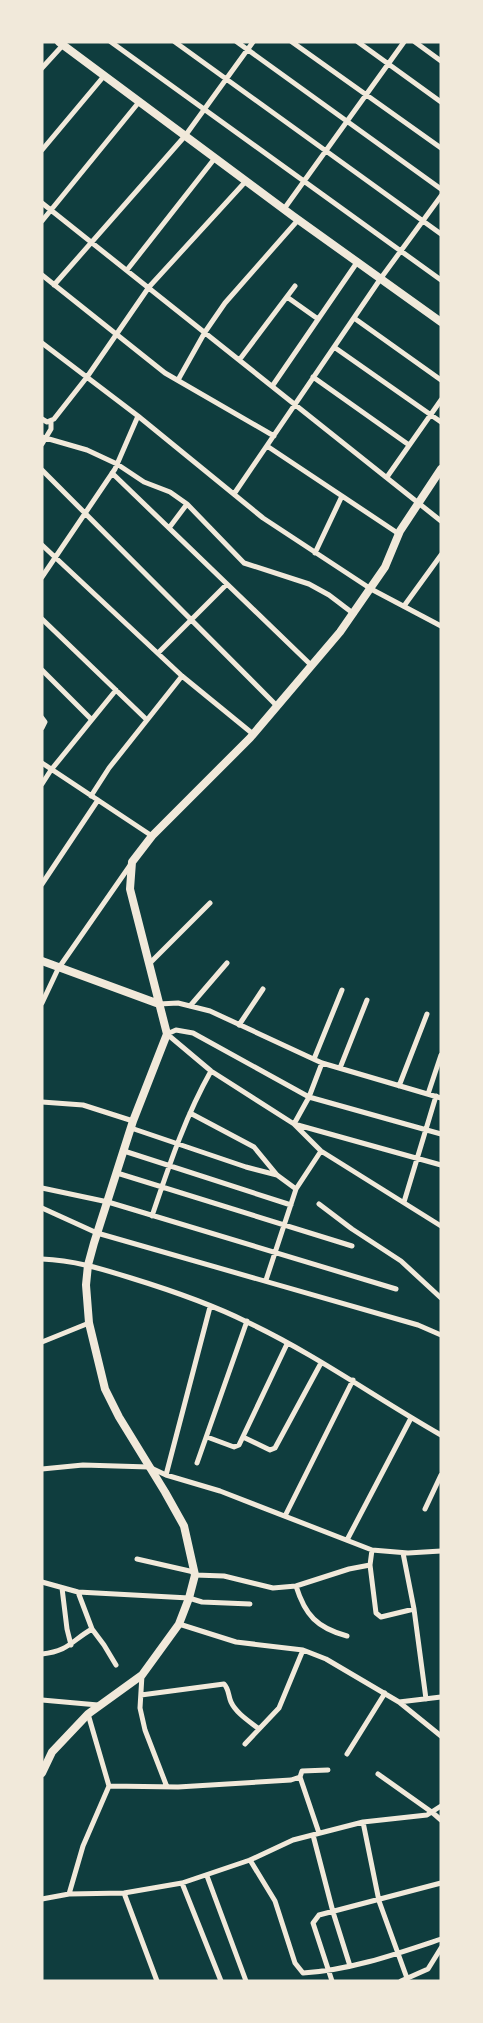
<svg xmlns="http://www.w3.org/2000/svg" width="483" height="2023" font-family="'Varela Round',sans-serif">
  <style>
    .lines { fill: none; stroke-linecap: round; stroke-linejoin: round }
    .minor { stroke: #f1e9da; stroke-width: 5 }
    .secondary { stroke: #f1e9da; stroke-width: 8 }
  </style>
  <rect width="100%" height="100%" fill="#0f3d3e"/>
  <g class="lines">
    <!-- minor -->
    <path class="minor" d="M 111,42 L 441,280
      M 175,42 L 441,234
      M 237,42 L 441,189
      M 292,42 L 441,148
      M 358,42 L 441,102
      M 415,42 L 441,61
      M 42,68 L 63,45
      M 42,150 L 104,76
      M 42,203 L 441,521
      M 284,209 L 404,42
      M 42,221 L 139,102
      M 127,270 L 215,158
      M 42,275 L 165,373 L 274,436
      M 54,285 L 185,136 L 253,42
      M 287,297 L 318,319
      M 354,318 L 441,380
      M 42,343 L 138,416 L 263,518 L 371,589 L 441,626
      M 334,347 L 441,422
      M 240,359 L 295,286
      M 313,377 L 409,445
      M 178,380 L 205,332 L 225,303 L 298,220
      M 273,385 L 358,261
      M 42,419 L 47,422 L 54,419 L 87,377 L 149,287 L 246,181
      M 42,437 L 87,450 L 117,464 L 144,482 L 170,492 L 187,504 L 244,563 L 309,584 L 329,595 L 354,614
      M 42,444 L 51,429 L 51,421
      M 267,446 L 399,534
      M 42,470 L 276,705
      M 112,473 L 312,666
      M 387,477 L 441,400
      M 234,494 L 381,278 L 441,196
      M 169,528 L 187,504
      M 42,545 L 182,676 L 253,734
      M 315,553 L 342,496
      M 42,577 L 115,469 L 138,416
      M 404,606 L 441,555
      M 42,619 L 147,720
      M 158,653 L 227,584
      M 42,670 L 91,719
      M 42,718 L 45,722 L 42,728
      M 42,763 L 152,836
      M 42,784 L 51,770 L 116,690
      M 91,796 L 109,768 L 182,676
      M 42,884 L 98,800
      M 149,964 L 210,903
      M 42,1003 L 58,969 L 131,864
      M 159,1004 L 178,1003 L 210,1011 L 322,1063 L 441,1098
      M 190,1006 L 227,963
      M 239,1025 L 263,989
      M 314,1059 L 342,990
      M 322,1063 L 309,1097 L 294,1124 L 441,1165
      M 340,1068 L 367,1000
      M 399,1086 L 427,1014
      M 428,1094 L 441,1055
      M 42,1102 L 83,1105 L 133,1121
      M 190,1113 L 254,1147 L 277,1175 L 296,1189
      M 131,1128 L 246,1167 L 277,1175
      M 441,1134 L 309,1097 L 193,1033 L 176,1030 L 167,1034 L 211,1071 L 294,1124 L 321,1151 L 441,1226
      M 124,1151 L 291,1205
      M 117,1173 L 352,1246
      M 42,1188 L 108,1202 L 396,1289
      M 404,1202 L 436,1096
      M 319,1204 L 352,1229 L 401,1261 L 441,1298
      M 42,1208 L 97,1233 L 418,1325 L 441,1335
      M 152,1216 C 169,1166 185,1117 211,1071
      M 42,1259 C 73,1260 102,1269 131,1278 C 170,1290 211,1304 247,1322 C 315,1354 376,1398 441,1435
      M 266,1280 L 296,1189 L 321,1151
      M 42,1342 L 89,1323
      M 207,1437 L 234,1447 L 239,1445 L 287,1344
      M 243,1437 L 270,1450 L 275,1448 L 321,1363
      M 197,1463 L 247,1321
      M 42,1469 L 83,1465 L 149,1467 L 166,1475 L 220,1491 L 372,1550 L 408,1553 L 441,1551
      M 166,1475 L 210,1307
      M 425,1509 L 441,1475
      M 285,1516 L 353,1380
      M 347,1540 L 411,1418
      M 372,1550 L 370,1565 L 376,1613 L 381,1617 L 414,1609
      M 403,1553 L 414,1609 L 426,1699
      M 137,1559 L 194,1572
      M 195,1575 L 224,1576 L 273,1588 L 296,1586 L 349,1569 L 370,1565
      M 42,1582 L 78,1592 L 189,1598 L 202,1602 L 250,1604
      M 296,1586 C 305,1615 317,1628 347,1636
      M 62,1588 L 67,1629 L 71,1645
      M 78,1592 L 92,1629 L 104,1645 L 116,1665
      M 179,1624 L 236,1642 L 303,1650 L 326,1659 L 399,1702 L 441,1697
      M 42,1654 C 69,1651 71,1641 92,1629
      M 142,1675 L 140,1708 L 145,1730 L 167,1787
      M 141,1695 L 224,1684 C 229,1689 228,1695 231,1702 C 236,1713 249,1721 259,1729
      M 42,1700 L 98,1705
      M 399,1702 L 441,1736
      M 245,1744 L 279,1708 L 303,1650
      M 347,1754 L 385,1693
      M 378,1774 L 433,1813 L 441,1820
      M 300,1777 L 319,1833
      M 109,1786 L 178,1787 L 291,1780 L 300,1777 L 302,1771 L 328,1770
      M 363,1822 L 379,1901 L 408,1981
      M 313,1835 L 333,1912 L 350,1966
      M 250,1860 L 275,1901 L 295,1963 L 303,1973 C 351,1970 396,1954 441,1939
      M 207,1876 L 246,1981
      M 182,1883 L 221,1981
      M 124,1893 L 157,1981
      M 69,1894 L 83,1846 L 109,1786 L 88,1714
      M 42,1899 L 69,1894 L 124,1893 L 182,1883 L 250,1860 L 293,1840 L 363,1822 L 427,1815 L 441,1806
      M 332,1981 L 313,1923 L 319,1915 L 441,1883
      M 401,1981 L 428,1969 L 441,1948"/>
    <!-- secondary -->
    <path class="secondary" d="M 59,42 L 293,216 L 441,322
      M 42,961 L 159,1004
      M 42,1773 L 52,1752 L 88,1714 L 142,1675 L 179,1624 L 189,1598 L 195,1575 L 184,1526 L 165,1492 L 119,1417 L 105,1389 L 89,1323 L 86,1285 L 88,1265 L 94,1243 L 133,1121 L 167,1034 L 130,889 L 132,862 L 152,836 L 250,738 L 340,632 L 385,567 L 400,531 L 441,469"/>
  </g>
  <!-- border -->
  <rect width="483" height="2023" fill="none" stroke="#f1e9da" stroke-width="87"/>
</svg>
